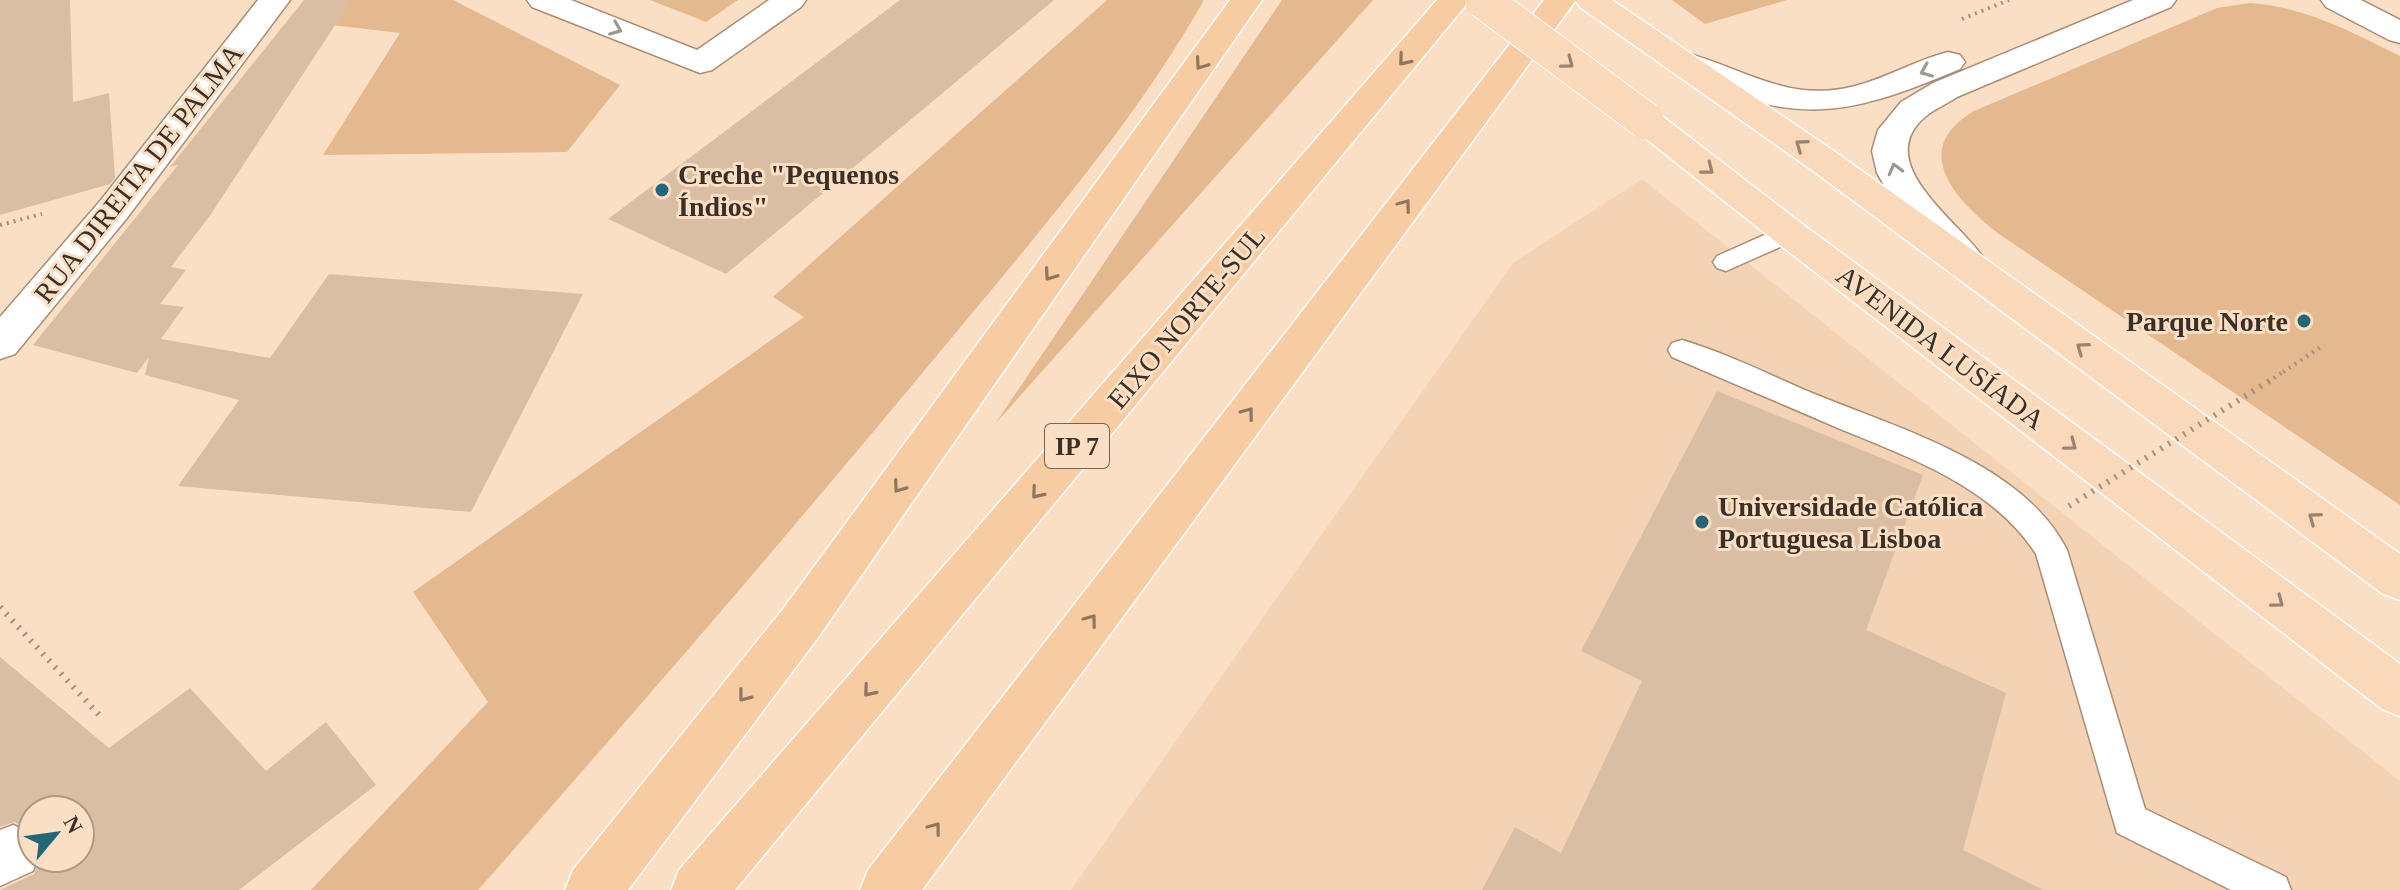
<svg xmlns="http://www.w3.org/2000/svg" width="2400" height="890" font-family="Georgia,serif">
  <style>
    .built { fill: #f4d3b4 }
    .green { fill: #e4b98f }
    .building { fill: #d9bea4 }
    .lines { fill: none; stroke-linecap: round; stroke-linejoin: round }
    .service-casing { stroke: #a88e76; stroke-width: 3 }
    .minor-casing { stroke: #a88e76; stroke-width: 3 }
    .primary-casing { stroke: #fff; stroke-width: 3 }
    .trunk-casing { stroke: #fff; stroke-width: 3 }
    .path-far1 { stroke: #a6927f; stroke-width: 4; stroke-dasharray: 2 5; stroke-linecap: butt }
    .path { stroke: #a6927f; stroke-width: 6; stroke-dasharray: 2 7; stroke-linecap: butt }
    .service { fill: #fff; fill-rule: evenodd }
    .minor { fill: #fff; fill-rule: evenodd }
    .primary { fill: #f9d9b9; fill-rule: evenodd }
    .trunk { fill: #f7cca2; fill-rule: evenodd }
    .primary-bridge-casing { stroke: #fff; stroke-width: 38; stroke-linecap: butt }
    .path-bridge-far1 { stroke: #a6927f; stroke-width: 4; stroke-dasharray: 2 5; stroke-linecap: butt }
    .path-bridge { stroke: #a6927f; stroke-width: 6; stroke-dasharray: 2 7; stroke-linecap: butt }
    .primary-bridge { stroke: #f9d9b9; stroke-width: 36 }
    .oneway { stroke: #9c9892 }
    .oneway2 { stroke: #8f765e }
    .oneway3 { stroke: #9a8470 }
    .poi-dot { fill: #216777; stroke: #fbdfc5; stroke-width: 3 }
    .labels { text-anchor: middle; stroke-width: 6; stroke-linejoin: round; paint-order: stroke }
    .shield { fill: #fbdfc5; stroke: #746456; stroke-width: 2 }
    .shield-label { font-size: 26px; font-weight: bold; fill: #3a3026 }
    .street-label { font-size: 28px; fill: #3a3026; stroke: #fbdfc5 }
    .poi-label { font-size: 28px; font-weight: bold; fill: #3a3026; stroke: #fbdfc5; text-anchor: start }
  </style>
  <rect width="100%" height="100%" fill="#fbdfc5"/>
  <!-- built -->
  <path class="built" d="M 1642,179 L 2400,781 L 2400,890 L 1071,890 L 1513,263 Z"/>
  <!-- green -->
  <path class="green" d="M 308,0 L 453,0 L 620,85 L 567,152 L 323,155 L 400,33 L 289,20 Z
    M 650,0 L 738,0 L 706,22 Z
    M 1107,0 L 1204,0 C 1132,127 1032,240 939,353 C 789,534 634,713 478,890 L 311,890 L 488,702 L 413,592 L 804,317 L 773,297 Z
    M 1282,0 L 1373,0 L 995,424 Z
    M 1672,0 L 1787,0 L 1705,24 Z
    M 2250,3 C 2306,7 2351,32 2400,56 L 2400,505 L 1999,234 C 1956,201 1908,150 1974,111 L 2217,8 Z"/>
  <!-- building -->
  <path class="building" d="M 0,0 L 70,0 L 73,102 L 109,93 L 115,178 L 110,184 L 0,215 Z
    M 304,0 L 344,0 L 349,4 L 211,214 L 171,267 L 186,270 L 160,304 L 184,307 L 161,339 L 270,358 L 329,274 L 583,294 L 471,512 L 178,486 L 239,400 L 145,375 L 149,357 L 137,373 L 33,345 L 178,165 L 170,167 Z
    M 900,0 L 1054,0 L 726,274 L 608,219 Z
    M 1717,391 L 1923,475 L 1866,630 L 2006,693 L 1963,850 L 2043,890 L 1482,890 L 1515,827 L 1561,853 L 1642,681 L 1581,651 Z
    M 0,657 L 109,748 L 190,688 L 266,771 L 326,722 L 376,785 L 239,890 L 0,890 L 34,874 L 41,858 L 80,858 L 80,810 L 32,810 L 32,830 L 14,822 L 0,827 Z"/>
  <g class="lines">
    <defs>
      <path id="service" d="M 1789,224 L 1798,227 L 1802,233 L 1798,239 L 1726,271 L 1717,268 L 1713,262 L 1717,256 Z
        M 1682,340 C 1726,353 1770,375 1812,393 C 1897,428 2023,463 2067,550 L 2145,809 L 2286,877 L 2291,890 L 2231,890 L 2117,833 L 2036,554 C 1991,484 1904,456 1831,425 C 1778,402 1725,380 1672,357 L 1668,350 L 1672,343 Z"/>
      <path id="minor" d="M 258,0 L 290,0 L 127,218 L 15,354 L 0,359 L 0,317 L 101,200 Z
        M 527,0 L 571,0 L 697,50 L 769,0 L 806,0 L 801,7 L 712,70 L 700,73 L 532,7 Z
        M 2133,0 L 2176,0 L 2171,7 L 1957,97 C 1947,104 1934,109 1925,117 C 1870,164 1962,223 1984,259 L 1979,268 L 1965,272 L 1951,268 L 1894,203 L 1877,173 L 1872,151 L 1878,130 L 1901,102 L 1933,83 Z
        M 2321,0 L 2361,0 L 2400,20 L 2400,43 L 2389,40 L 2326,7 Z
        M 1682,52 C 1743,67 1787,104 1855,86 C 1887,78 1916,60 1948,52 L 1960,55 L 1965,62 L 1960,69 C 1837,121 1793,125 1670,69 L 1665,62 L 1670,55 Z
        M 13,825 L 32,833 L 32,858 L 38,858 L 33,871 L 0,886 L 0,830 Z"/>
      <path id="primary" d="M 1575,0 L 1612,0 L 1838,154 L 2400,554 L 2400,600 L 2383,594 L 1812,170 L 1580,7 Z
        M 1646,110 L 1658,113 L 1802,224 L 2400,664 L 2400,716 L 2382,709 L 1776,242 L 1634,129 L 1629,121 L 1634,113 Z"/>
      <path id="trunk" d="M 1230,0 L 1262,0 L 817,639 L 628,890 L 565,890 L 573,870 L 783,609 Z
        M 1437,0 L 1470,0 L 735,890 L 671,890 L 679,870 Z
        M 1544,0 L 1576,0 L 922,890 L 860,890 L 868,870 Z"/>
    </defs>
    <!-- service casing -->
    <use href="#service" class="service-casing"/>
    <!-- minor casing -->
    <use href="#minor" class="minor-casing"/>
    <!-- primary casing -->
    <use href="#primary" class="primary-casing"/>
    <!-- trunk casing -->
    <use href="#trunk" class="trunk-casing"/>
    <!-- path-far1 -->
    <path class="path-far1" d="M 1962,19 L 2009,0
      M 0,225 L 42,214
      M 2283,372 L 2324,345"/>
    <!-- path -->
    <path class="path" d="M 0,607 L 100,716"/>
    <!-- service -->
    <use href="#service" class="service"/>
    <!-- minor -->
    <use href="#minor" class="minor"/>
    <!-- primary -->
    <use href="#primary" class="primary"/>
    <!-- trunk -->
    <use href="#trunk" class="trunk"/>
    <defs>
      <path id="primary-bridge" d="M 1483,0 L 1646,121"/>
    </defs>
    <!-- primary-bridge casing -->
    <use href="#primary-bridge" class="primary-bridge-casing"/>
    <!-- path-bridge-far1 -->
    <path class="path-bridge-far1" d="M 2268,382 L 2283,372"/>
    <!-- path-bridge -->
    <path class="path-bridge" d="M 2069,506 L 2271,380"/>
    <!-- primary-bridge -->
    <use href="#primary-bridge" class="primary-bridge"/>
  </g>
  <!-- one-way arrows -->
  <defs><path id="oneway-chevron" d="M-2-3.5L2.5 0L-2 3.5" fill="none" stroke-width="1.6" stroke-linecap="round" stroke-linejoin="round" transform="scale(2)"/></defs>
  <g class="oneway">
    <use href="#oneway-chevron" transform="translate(616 29) rotate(22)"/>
    <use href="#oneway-chevron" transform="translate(1926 71) rotate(158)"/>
    <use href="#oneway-chevron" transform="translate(1895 169) rotate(-105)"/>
  </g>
  <g class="oneway2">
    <use href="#oneway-chevron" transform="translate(1404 60) rotate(130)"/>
    <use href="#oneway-chevron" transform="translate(1201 64) rotate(125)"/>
    <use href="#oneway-chevron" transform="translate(1405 205) rotate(-53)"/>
    <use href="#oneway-chevron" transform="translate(1050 275) rotate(125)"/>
    <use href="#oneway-chevron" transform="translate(1248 413) rotate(-53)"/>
    <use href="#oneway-chevron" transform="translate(899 487) rotate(126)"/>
    <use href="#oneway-chevron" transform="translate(1037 493) rotate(130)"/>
    <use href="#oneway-chevron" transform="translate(1091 620) rotate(-53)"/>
    <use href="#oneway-chevron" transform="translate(869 691) rotate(130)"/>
    <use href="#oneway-chevron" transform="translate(744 696) rotate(128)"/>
    <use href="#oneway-chevron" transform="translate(935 828) rotate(-53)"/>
  </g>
  <g class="oneway3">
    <use href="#oneway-chevron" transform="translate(1568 63) rotate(37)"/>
    <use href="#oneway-chevron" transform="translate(1801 145) rotate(-145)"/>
    <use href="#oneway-chevron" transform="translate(1708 169) rotate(38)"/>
    <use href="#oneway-chevron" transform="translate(2082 348) rotate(-144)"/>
    <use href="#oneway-chevron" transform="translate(2071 445) rotate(37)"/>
    <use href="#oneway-chevron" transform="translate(2314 518) rotate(-144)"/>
    <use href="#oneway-chevron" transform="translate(2278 602) rotate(37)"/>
  </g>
  <!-- markers -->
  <g class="poi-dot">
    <circle cx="662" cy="190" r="8"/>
    <circle cx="2304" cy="321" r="8"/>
    <circle cx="1702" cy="522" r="8"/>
  </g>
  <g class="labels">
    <!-- shield labels -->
    <rect class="shield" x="1045" y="424" width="64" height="44" rx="6"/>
    <g class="shield-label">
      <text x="1077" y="455">IP 7</text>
    </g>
    <!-- street labels -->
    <g class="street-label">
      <text transform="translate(138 173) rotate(-52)" y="10">RUA DIREITA DE PALMA</text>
      <text transform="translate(1186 317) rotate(-50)" y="10">EIXO NORTE-SUL</text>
      <text transform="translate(1941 347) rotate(37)" y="10">AVENIDA LUSÍADA</text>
    </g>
    <!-- poi labels -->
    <g class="poi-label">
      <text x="678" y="184">Creche "Pequenos<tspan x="678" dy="32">Índios"</tspan></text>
      <text x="2288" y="331" text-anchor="end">Parque Norte</text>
      <text x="1718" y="516">Universidade Católica<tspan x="1718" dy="32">Portuguesa Lisboa</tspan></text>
    </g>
  </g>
  <!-- north arrow -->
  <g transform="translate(56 834) rotate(61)"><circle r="38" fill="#fbdfc5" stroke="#ae9985" stroke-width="2"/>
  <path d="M0-6L14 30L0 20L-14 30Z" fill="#216777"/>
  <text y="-12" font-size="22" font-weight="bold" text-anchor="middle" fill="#3a3026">N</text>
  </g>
</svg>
